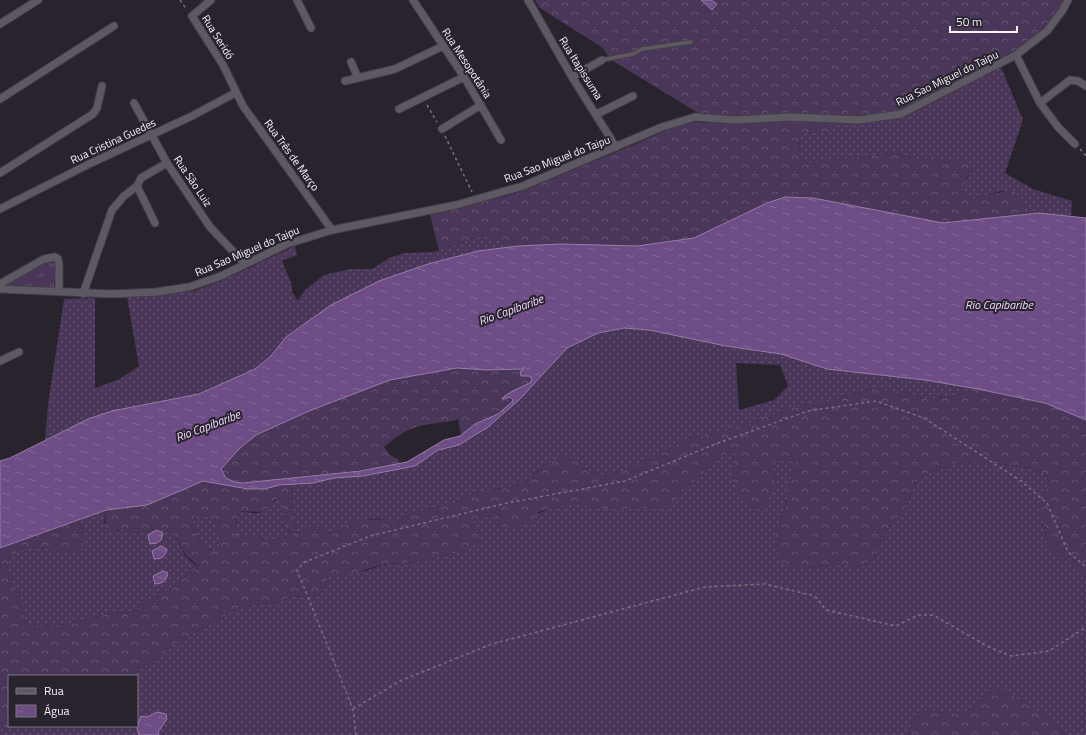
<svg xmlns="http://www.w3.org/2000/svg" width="1086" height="735" font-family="'Titillium Web',sans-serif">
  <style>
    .grass { fill: url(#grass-dots); fill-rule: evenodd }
    .forest { fill: url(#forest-crowns); fill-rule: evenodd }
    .park { fill: url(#park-tufts) }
    .water { fill: url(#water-ripples); stroke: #977ea8; fill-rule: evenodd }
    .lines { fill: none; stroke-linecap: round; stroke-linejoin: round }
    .service-casing { stroke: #433f47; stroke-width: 5.5 }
    .minor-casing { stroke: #433f47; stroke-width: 9 }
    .path { stroke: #76727a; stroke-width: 1.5; stroke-dasharray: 3 3; stroke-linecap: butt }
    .service { stroke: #5e5863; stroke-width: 3.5 }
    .minor { stroke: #5e5863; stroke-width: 7 }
    .labels { text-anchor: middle; stroke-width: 4; stroke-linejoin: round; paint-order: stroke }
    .street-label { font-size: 11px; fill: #f6f3f9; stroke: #28232d }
    .water-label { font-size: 12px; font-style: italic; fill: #eedbfe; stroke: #28232d }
  </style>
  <defs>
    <pattern id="grass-dots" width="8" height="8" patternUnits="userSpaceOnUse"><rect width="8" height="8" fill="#493658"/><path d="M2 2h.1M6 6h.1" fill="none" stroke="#645471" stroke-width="1.8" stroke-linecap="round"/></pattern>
    <pattern id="forest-crowns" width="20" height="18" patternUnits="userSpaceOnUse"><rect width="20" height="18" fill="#493658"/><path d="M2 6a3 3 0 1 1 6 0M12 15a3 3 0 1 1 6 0" fill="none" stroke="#645471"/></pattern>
    <pattern id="park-tufts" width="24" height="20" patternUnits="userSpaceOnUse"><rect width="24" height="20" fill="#493658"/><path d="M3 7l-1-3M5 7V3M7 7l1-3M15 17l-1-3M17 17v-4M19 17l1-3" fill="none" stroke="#645471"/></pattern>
    <pattern id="water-ripples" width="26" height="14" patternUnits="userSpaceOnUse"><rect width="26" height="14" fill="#6e4c86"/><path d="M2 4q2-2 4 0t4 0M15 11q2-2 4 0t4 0" fill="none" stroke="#836698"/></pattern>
  </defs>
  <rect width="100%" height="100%" fill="#28232d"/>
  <!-- grass -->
  <path class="grass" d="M 1001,67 L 1023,120 L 1005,173 L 1033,189 L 1072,201 L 1071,216 L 1039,213 L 1025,214 L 1021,196 L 1000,191 L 986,196 L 971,199 L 962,194 L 964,182 L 969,176 L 962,159 L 947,162 L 932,157 L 919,160 L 896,153 L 864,157 L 830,159 L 813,164 L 804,161 L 800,155 L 799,138 L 802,133 L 830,132 L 830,122 L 868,122 L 913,113 Z
    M 483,235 L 518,246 L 478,251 L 331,305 L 286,337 L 271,356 L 255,369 L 199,394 L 112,411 L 88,419 L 45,441 L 48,405 L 64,299 L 95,298 L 95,388 L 120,379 L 139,366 L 127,297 L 194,291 L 223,280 L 295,246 L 297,255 L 282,261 L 292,285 L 292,292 L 298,301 L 304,291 L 324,275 L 350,269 L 372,269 L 389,258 L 404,253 L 433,252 Z
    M 624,328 L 649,330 L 726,346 L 781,354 L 827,369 L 925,380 L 978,389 L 953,396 L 928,399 L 900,391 L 872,389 L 757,420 L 721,432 L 688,439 L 620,473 L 603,476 L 588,471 L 577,460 L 553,460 L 519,485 L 484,491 L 467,495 L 455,503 L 409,514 L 397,524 C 378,511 349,524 330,534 L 324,528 L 312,525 L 297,535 C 294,518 290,500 294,484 L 313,483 L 334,478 L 363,476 L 415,466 L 438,450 L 460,445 L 488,427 L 520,399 L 567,348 L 598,333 ZM 736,363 L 780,365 L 788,386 L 774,400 L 739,410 Z
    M 736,451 L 733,461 L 776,481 L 772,466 L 775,459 L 797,461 C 790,473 793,476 790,488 C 787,498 785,510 781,520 L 808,568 L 842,564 L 860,567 L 875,558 L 882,538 L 906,506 L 919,477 L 955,463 L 972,461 L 1031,468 L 1044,474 L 1049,482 L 1041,508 L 1047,544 L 1086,579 L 1086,735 L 1065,735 L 1034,707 L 988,691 C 966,719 960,716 928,709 L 912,721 L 908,735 L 159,735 L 158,732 L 162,725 L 157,712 L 147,717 L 137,728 L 139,735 L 0,735 L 0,724 L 9,719 L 9,726 L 137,726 L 137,676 L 132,676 L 175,644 L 240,607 L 277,602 L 291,597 L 318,596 L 326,587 L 328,573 L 365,571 L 386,564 L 417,562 L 467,550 L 480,531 L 471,518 L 495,516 L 501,527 L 553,508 L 577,503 L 589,509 L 676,500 L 687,486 L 702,475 L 708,464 L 728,453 Z
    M 279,497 L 282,500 C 284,514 283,526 293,536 L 267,541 L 255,535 L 237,535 L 235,528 L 239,512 C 246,511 254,514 258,513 C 265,512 273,501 279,497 Z
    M 106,510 L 104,523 L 117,531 L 123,529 C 133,537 149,529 160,529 C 165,529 170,532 175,534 L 185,556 L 199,568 L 177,581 L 173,589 L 159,592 L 144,604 L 131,612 L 111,613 L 69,624 L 42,626 L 26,625 L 19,595 L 7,572 L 9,557 C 21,547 33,546 48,549 L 83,529 L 77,521 Z
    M 198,514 C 214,515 219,529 222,543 L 214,551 L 204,547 L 198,539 L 193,518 Z"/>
  <!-- forest -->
  <path class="forest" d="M 535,0 L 1065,0 L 1047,28 L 1008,58 L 899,113 L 866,118 L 784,114 L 745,118 L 703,116 L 610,59 L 603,48 L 540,8 Z
    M 778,119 L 830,122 L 831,132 L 803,133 L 799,138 L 800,155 L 804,161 L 813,164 L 830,159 L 864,157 L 896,153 L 919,160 L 932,157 L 947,162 L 962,159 L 969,161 L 973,168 L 964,182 L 962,194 L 971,199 L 1011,190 L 1021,196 L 1025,214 L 973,221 L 943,223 L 813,198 L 767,203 L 694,238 L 665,243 L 637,246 L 561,244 L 518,246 L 483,235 L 439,250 L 430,215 L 514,194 L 638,143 L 679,124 L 691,122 L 737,124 Z
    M 457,368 L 487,370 L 524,369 L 532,378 L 531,382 L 514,392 L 504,395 L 513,400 L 512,402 L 498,414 L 475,424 L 461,435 L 458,419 L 453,421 C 419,426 411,424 384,447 L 390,455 L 398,459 L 400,463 C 367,470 336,473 303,476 C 281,479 258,485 236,482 C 228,481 223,477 221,469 L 239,449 L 256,435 L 309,411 L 390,380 Z
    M 872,389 L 900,391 L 928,399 L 953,396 L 978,389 L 1045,403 L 1086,420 L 1086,579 L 1047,544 L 1041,508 L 1049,482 L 1044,474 L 1031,468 L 972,461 L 955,463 L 919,477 L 906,506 L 882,538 L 875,558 L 860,567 L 842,564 L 808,568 L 784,566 L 778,555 L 773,536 L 786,506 L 791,470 L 797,461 L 775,460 L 772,466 C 779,487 774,491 763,508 L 749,507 L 741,500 L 731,475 L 735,452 L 728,453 L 708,464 L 702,475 L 687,486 L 676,500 L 666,507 L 589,509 L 577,503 L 538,512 L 536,521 L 513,528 L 501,527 L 495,516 L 472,518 L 480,531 L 480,542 L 467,550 L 417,562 L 386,564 L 342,576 L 328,573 L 326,587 L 318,596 L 291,597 L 277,602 L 240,607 L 175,644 L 132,676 L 9,676 L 9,719 L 0,724 L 0,548 L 77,521 C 85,532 89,542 78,552 C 52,554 33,539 9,557 L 7,572 L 19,595 L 26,625 L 42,626 L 69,624 L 111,613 L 131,612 L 144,604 L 159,592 L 173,589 L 177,581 L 199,568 L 192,560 L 186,556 L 175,534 C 170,532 165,529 160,529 C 149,529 133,537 123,529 L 109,532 L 105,530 L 106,510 L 147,505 L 203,481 L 248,489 L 265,489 L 279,485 L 294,484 C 290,500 294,518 297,534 L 312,525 L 324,528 L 330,534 L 353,520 L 390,519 L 397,524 L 409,514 L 455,503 L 467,495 L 484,491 L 519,485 L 553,460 L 565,456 L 577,460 L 588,471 L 603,476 L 619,473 L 688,439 L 721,432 L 796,406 L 838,398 ZM 279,497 L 282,500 L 284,524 L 293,536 L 267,541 L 255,535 L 238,535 L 235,528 L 239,512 C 253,510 261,516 272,506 L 273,501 ZM 198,514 C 214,515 219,529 222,543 L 213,551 L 204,547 L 198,539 L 193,518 Z
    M 1000,689 L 1034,707 L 1065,735 L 908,735 L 912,721 L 928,709 C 960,716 966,719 988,691 Z"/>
  <!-- park -->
  <path class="park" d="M 46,262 L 53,262 L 56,266 L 54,289 L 3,287 Z"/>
  <!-- water -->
  <path class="water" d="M 701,0 L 711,0 L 717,4 L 712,10 Z
    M 785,197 L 813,198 L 943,223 L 1039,213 L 1086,218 L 1086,420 L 1045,403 L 978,389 L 925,380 L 827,369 L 781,354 L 726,346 L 649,330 L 624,328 L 598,333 L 567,348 L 520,399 L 488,427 L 459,445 L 438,450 L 415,466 L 363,476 L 334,478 L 313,483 L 279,485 L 265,489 L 248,489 L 203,481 L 147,505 L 106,510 L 0,548 L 0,461 L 10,458 L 88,419 L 112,411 L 199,394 L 255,369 L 271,356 L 286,337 L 331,305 L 379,281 L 428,264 L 478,251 L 518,246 L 561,244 L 637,246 L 694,238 L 767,203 ZM 457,368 L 487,370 L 524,369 L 520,372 L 521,376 L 529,376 L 532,378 L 531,382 C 525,386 505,393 502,399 L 510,397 L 513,400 L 512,402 L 498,414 L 475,424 L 460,436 L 444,440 L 407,462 L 360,471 L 243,483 L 234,482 L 226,478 L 221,469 L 239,449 L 256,435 L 309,411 L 390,380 Z
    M 157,530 L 163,533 L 161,540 L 157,543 L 150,544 L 148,535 Z
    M 161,546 L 167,549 C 165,557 162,559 154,559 L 152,551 Z
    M 163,571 L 168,573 C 166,582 163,583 155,584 L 153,576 Z
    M 157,712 L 166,714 L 167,719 L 158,732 L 159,735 L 139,735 L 137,728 L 141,716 L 147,717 Z"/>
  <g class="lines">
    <defs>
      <path id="service" d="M 602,60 L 633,54 L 642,49 L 691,42"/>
      <path id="minor" d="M 211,0 L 192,16 L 223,65 L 243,106 L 332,230
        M 297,0 L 311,28
        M 413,0 L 464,77 L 501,140
        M 528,0 L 572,77 L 616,147
        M 0,24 L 38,0
        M 1016,55 L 1040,103 L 1058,127 L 1075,144
        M 351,62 L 358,78
        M 572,77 L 602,60
        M 345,81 L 395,69 L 443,46
        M 0,99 L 114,26
        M 134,103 L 167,163 L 210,227 L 245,264
        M 1040,103 L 1070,80 L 1078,81 L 1086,86
        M 399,109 L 464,77
        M 597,114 L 633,96
        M 442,129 L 481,105
        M 0,173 L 93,114 L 97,108 L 102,86
        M 137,186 L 155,223
        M 0,209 L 89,164 L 192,116 L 235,93
        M 0,284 L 44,259 L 55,257 L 58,259 L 59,264 L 59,292
        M 0,289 L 112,294 L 156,292 L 189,287 L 221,276 L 287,244 L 332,230 L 456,205 L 523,186 L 662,127 L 695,117 L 734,120 L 791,117 L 859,120 L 901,114 L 1016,55 L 1047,31 L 1062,11 L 1068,0
        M 83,294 L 112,210 L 124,196 L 137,186 L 141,178 L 167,163
        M 0,361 L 19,352"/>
    </defs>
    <!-- service casing -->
    <use href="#service" class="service-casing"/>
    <!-- minor casing -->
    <use href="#minor" class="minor-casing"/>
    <!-- path -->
    <path class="path" d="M 180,0 L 187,10
      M 427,105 L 437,122
      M 445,136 L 472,192
      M 1080,149 L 1086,156
      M 353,709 L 400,681 L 492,644 L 705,587 L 765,584 L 815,596 L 826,610 L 896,626 L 918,615 L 933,615 L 989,647 L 1011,656 L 1049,651 L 1086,627
      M 356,735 L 353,709 L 297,570 L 305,562 L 370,536 L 507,503 L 625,481 L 718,443 L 808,411 L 876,401 L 924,418 L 1021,481 L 1047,503 L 1068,552 L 1086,567"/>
    <!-- service -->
    <use href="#service" class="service"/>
    <!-- minor -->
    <use href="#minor" class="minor"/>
  </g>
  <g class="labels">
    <!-- street labels -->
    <g class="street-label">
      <text transform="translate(218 37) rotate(58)" y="4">Rua Seridó</text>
      <text transform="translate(467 63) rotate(57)" y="4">Rua Mesopotânia</text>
      <text transform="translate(581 68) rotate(58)" y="4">Rua Itapissuma</text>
      <text transform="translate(947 78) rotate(-26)" y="4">Rua Sao Miguel do Taipu</text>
      <text transform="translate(113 141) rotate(-25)" y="4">Rua Cristina Guedes</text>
      <text transform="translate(292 155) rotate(54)" y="4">Rua Três de Março</text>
      <text transform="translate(557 159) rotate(-21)" y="4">Rua Sao Miguel do Taipu</text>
      <text transform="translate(193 181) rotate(56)" y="4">Rua São Luiz</text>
      <text transform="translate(247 251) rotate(-23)" y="4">Rua Sao Miguel do Taipu</text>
    </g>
    <!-- water labels -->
    <g class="water-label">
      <text x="999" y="309">Rio Capibaribe</text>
      <text transform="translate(511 310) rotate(-20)" y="4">Rio Capibaribe</text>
      <text transform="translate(208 426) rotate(-21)" y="4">Rio Capibaribe</text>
    </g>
  </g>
  <!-- legend -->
  <rect x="8" y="675" width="130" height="52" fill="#28232d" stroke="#7a767f"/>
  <rect x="16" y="688" width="20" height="6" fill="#5e5863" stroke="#7a767f"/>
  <text x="44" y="695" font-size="12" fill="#f6f3f9">Rua</text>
  <rect x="16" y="705" width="20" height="12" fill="url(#water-ripples)" stroke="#7a767f"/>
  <text x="44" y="715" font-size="12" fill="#f6f3f9">Água</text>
  <!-- scale -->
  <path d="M950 26v6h67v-6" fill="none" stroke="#f6f3f9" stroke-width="2"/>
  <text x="956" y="26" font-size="12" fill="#f6f3f9" stroke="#28232d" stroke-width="3" paint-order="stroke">50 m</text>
</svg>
